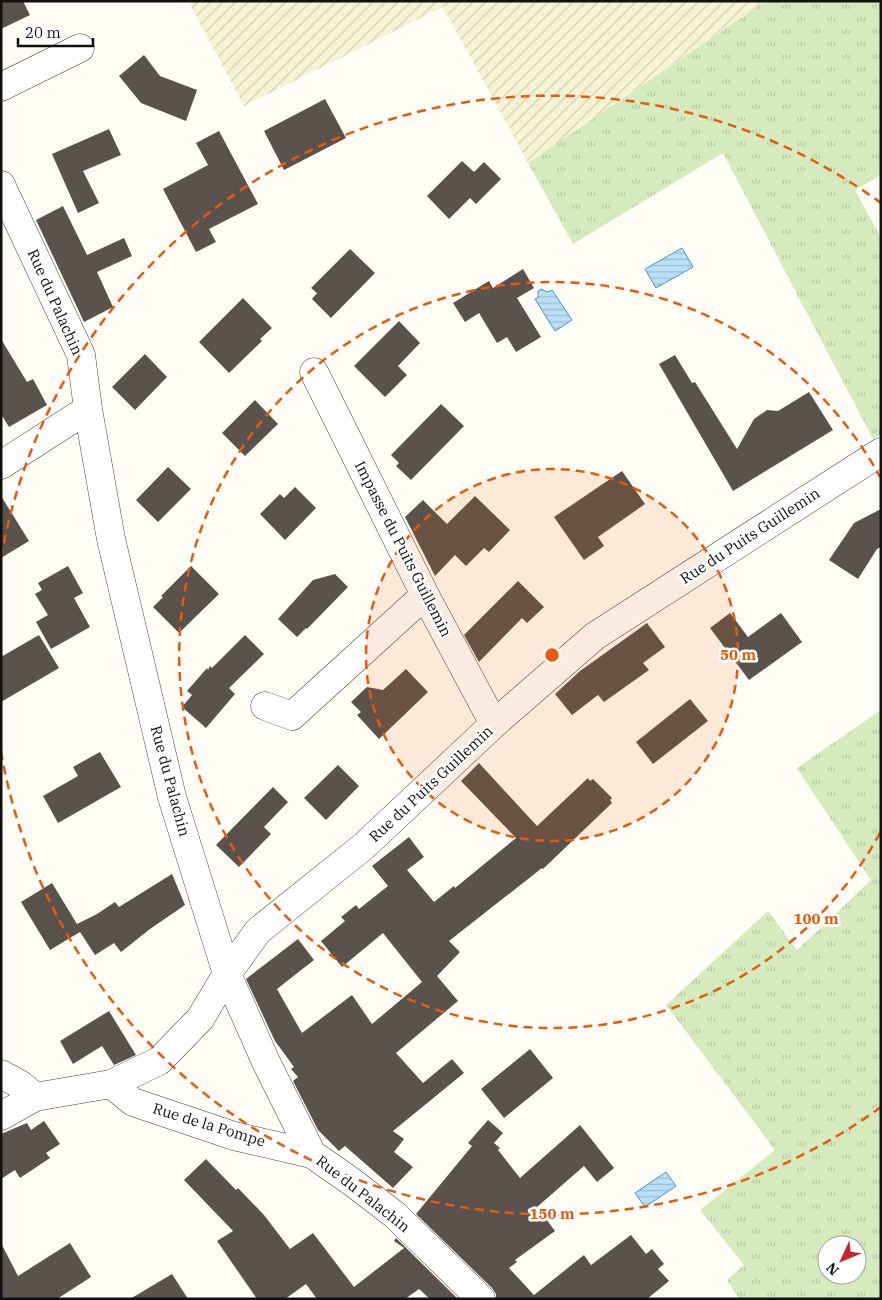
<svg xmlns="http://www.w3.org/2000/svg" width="882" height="1300" font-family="'IBM Plex Serif',serif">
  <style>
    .farmland { fill: url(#farmland-furrows) }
    .grass { fill: url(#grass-tufts); fill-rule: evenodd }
    .water { fill: url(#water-rules); stroke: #3f96cf }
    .building { fill: #5a524d }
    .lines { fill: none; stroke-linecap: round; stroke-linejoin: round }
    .minor-casing { stroke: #444; stroke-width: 29 }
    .minor { stroke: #fff; stroke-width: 28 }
    .ring { fill: none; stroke: #e8590c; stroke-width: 2.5; stroke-dasharray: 9 6 }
    .labels { text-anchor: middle; stroke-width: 5; stroke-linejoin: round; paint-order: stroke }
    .street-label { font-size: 15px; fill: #111; stroke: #fff }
    .centre { fill: #e8590c; stroke: #fff; stroke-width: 2.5 }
    .ring-label { font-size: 15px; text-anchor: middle; font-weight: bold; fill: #e8590c; stroke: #fff; stroke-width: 5; stroke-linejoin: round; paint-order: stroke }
  </style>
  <defs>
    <pattern id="farmland-furrows" width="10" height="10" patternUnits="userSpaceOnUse" patternTransform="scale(1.25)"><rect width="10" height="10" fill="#f6f3d4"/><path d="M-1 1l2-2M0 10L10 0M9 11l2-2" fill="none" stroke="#d2cfb5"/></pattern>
    <pattern id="grass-tufts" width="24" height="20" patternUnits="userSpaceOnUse" patternTransform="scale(1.25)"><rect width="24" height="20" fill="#d5ebbd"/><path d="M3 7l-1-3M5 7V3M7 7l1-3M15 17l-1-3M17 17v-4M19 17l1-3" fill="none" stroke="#b6c8a1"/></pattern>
    <pattern id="water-rules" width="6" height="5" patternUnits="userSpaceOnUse" patternTransform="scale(1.25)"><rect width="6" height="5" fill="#b9e0f7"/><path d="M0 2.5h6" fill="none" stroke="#9ebfd3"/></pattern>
  </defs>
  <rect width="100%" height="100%" fill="#fffdf5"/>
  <!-- farmland -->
  <path class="farmland" d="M 188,1 L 766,1 L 528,163 L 443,7 L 244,106 Z"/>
  <!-- grass -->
  <path class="grass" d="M 766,1 L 881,1 L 881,175 L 855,190 L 881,238 L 881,434 L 873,439 L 723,153 L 573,244 L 528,163 Z
    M 881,710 L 881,1299 L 739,1299 L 727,1280 L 744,1265 L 700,1210 L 775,1150 L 666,1005 L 768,911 L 797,950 L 871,880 L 797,768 ZM 827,1245 L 857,1245 L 857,1275 L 827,1275 Z"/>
  <!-- water -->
  <path class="water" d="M 682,248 L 693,267 L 656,288 L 645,269 Z
    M 541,289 L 547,292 L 552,290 L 572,320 L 555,331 L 535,299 L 538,298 L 538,291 Z
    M 666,1172 L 676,1186 L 645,1207 L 635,1193 Z"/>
  <!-- building -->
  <path class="building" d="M 1,1 L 23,1 L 30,15 L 1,29 Z
    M 144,55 L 160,76 L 197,90 L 186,121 L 141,103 L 119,76 Z
    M 325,99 L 346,138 L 284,170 L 264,131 Z
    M 109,129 L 121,155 L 83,171 L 99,203 L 78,213 L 52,154 Z
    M 219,131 L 258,204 L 209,229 L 216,242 L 196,252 L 163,189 L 208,165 L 196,143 Z
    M 462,161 L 474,172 L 484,162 L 501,179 L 476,204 L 470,198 L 449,219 L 427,196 Z
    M 63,206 L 87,255 L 124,238 L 132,256 L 97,272 L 113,307 L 84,322 L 36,220 Z
    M 350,249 L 375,273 L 331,318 L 312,299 L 317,293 L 311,288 Z
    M 523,269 L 534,288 L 517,298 L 541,337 L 516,352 L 507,337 L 497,343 L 479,313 L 465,322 L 453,303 L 489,281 L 493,288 Z
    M 243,298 L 272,328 L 260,339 L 262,341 L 229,373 L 199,342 Z
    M 399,321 L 420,343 L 398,366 L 407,375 L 385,397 L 354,366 Z
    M 1,339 L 27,382 L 33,379 L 47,405 L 9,427 L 1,414 Z
    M 145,354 L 167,377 L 135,410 L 112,387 Z
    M 675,355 L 692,383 L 695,382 L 737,449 L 754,419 L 767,410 L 778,411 L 809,392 L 833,430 L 733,491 L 659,364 Z
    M 255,400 L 278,424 L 245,456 L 222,433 Z
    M 441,404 L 464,426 L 411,480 L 396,466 L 399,463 L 391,455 Z
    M 168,467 L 191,489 L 158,522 L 136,500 Z
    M 622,471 L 645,504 L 598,537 L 604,546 L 584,560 L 554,517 Z
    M 295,487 L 316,508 L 285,540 L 260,514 L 280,494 L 284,498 Z
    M 1,496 L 29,541 L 1,558 Z
    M 475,496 L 510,530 L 489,552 L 484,548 L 466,566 L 455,555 L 435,576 L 405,517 L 423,500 L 447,524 Z
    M 881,509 L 881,547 L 877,549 L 858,579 L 829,560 L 854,523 Z
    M 68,566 L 83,593 L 74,598 L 90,627 L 51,649 L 36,622 L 48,615 L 35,594 L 42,590 L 38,583 Z
    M 191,566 L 219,594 L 179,633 L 153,607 L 163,597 L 161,596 Z
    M 335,574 L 348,587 L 307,629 L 306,628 L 297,637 L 278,619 L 313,580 Z
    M 518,581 L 544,607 L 527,623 L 522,618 L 479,662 L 464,635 Z
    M 730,613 L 748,637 L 781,613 L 802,642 L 749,680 L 710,628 Z
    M 647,623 L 665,647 L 643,663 L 649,670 L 604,702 L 598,695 L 572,715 L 555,694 L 580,671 Z
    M 39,635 L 59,668 L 1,702 L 1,657 Z
    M 245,635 L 264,654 L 229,688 L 235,694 L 206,728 L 182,707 L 192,695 L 187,691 L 207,668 L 208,670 L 210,666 L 212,668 Z
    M 406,669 L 428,692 L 379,739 L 357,715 L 361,712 L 351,702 L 367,687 L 383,690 Z
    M 690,699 L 708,721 L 653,764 L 636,742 Z
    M 100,752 L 121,787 L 58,823 L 43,796 L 78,776 L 73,767 Z
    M 479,763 L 537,826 L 588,778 L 590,781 L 593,779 L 612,798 L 610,800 L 612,803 L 543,869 L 542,868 L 449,941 L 460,952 L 437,976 L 458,1001 L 396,1053 L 423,1083 L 452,1059 L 464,1073 L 393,1131 L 404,1139 L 394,1152 L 413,1167 L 393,1188 L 345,1146 L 339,1151 L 318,1130 L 293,1081 L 298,1077 L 291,1069 L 294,1067 L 275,1041 L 246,979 L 298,939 L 314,960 L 277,989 L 302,1033 L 352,995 L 372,1024 L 422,982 L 383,933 L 342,967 L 321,941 L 345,921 L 341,917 L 356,905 L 359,909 L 388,886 L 372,866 L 409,837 L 424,857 L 407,870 L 434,902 L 454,886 L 455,888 L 516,838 L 461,781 Z
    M 338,765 L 359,786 L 326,820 L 304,798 Z
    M 273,787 L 288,802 L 264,827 L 271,834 L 239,867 L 216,845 Z
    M 172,874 L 185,905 L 150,929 L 121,952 L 114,943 L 95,955 L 80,932 L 50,950 L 21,902 L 52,883 L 77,924 L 97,914 L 115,902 L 119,907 Z
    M 109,1011 L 136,1055 L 114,1065 L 102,1046 L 73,1064 L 60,1041 Z
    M 530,1049 L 553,1078 L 504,1118 L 481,1089 Z
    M 488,1120 L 503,1133 L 494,1143 L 500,1148 L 498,1150 L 520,1178 L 580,1125 L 614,1168 L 597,1182 L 584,1166 L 537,1207 L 555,1231 L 515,1260 L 517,1262 L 509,1268 L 534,1295 L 584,1255 L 591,1265 L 631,1235 L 646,1254 L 652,1249 L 664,1264 L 658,1269 L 669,1281 L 647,1299 L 496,1299 L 496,1294 L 492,1288 L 416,1214 L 472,1146 L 468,1143 Z
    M 44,1121 L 60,1144 L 46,1153 L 50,1158 L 20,1178 L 15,1170 L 1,1179 L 1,1134 L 27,1123 L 31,1130 Z
    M 206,1159 L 236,1190 L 238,1188 L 264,1215 L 290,1249 L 313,1233 L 354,1287 L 404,1248 L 394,1241 L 396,1238 L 458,1299 L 430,1299 L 419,1289 L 405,1299 L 317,1299 L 306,1284 L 285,1299 L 257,1299 L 217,1241 L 233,1231 L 184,1180 Z
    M 1,1243 L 18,1276 L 70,1243 L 91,1277 L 57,1299 L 1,1299 Z
    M 172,1274 L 188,1299 L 130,1299 Z"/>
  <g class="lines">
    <defs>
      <path id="minor" d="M 1,87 L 80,48
        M 1,185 L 81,355 L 88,409 L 111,539 L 172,797 L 227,974 L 266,1062 L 312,1154 L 352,1182 L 395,1215 L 481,1299
        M 314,372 L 425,595 L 494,724
        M 1,465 L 88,409
        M 265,706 L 292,716 L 425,595
        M 1,1074 L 21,1085 L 35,1097
        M 111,1084 L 133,1102 L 234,1136 L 312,1154
        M 1,1116 L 35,1097 L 111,1084 L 159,1061 L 200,1019 L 227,974 L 258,931 L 364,846 L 494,724 L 595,636 L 881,452"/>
    </defs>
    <!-- minor casing -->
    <use href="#minor" class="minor-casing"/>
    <!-- minor -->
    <use href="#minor" class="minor"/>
  </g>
  <!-- distance rings -->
  <circle cx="552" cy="655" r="186" fill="#e8590c" fill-opacity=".12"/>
  <g class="ring">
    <circle cx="552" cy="655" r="186"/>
    <path d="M880 833A373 373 0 1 1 880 477"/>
    <path d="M881 1107A559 559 0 0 1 1 752M1 558A559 559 0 0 1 881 203"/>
  </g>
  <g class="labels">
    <!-- street labels -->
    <g class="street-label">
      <text transform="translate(55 302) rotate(66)" y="5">Rue du Palachin</text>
      <text transform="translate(750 536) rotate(-33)" y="5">Rue du Puits Guillemin</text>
      <text transform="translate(403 549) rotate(63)" y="5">Impasse du Puits Guillemin</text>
      <text transform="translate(170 781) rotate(75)" y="5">Rue du Palachin</text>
      <text transform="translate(431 784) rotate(-43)" y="5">Rue du Puits Guillemin</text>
      <text transform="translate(209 1125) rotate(17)" y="5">Rue de la Pompe</text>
      <text transform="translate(363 1194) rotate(38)" y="5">Rue du Palachin</text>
    </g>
  </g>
  <circle cx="552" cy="655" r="8" class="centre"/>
  <g class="ring-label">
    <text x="738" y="660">50 m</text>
    <text x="816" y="924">100 m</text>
    <text x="552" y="1219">150 m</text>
  </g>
  <!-- border -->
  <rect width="882" height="1300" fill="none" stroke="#111111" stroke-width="5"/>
  <!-- north arrow -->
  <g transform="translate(842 1260) rotate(226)"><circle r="24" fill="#ffffff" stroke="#a0a0a0"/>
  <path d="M0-4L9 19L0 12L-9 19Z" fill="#c4262e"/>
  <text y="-8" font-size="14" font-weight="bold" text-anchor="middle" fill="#111111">N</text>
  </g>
  <!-- scale -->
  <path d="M18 38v8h75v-8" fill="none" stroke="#111111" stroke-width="2.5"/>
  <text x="25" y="38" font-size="15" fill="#111111" stroke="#ffffff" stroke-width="4" paint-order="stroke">20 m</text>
</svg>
